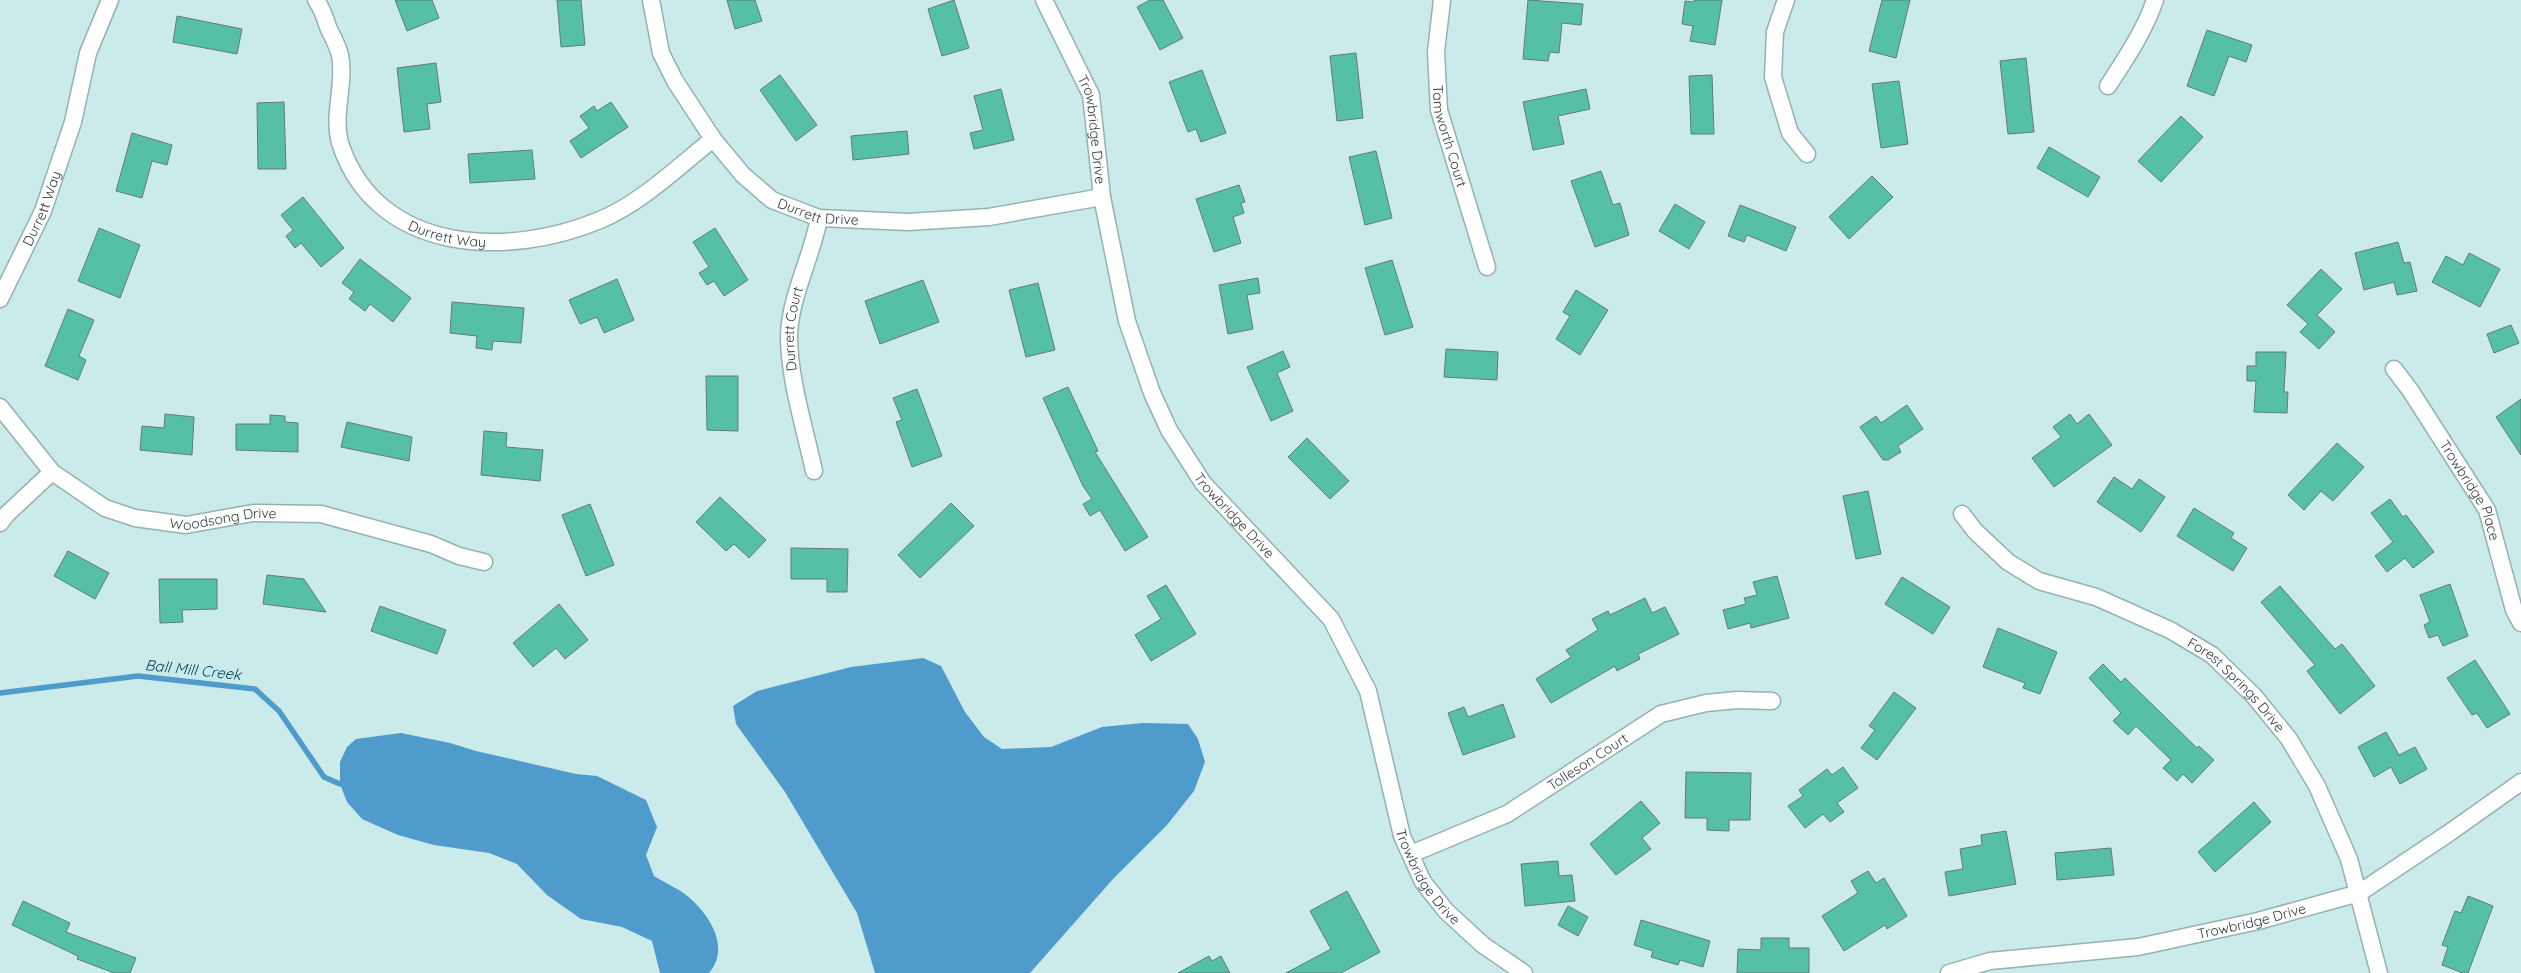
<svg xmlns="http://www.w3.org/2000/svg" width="2521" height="973" font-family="Quicksand,sans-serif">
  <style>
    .water { fill: #4f9bcc }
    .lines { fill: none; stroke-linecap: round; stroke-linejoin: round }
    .stream { stroke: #4f9bcc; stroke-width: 5.5 }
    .building { fill: #56c0a7; stroke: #627c75 }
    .minor-casing { stroke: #94b2b2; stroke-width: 19 }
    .minor { stroke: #fff; stroke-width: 16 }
    .labels { text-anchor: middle; stroke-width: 4; stroke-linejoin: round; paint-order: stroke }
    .street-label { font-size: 14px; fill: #303d3d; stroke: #cbeaea }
    .water-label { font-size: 15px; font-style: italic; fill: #034364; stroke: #cbeaea }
  </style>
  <rect width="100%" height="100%" fill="#cbeaea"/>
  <!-- water -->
  <path class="water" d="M 923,658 L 941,666 L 965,712 L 984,737 L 1002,749 L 1051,747 L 1102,727 L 1143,723 L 1188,724 L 1198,739 L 1205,762 L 1194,791 L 1167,825 L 1113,879 L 1030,973 L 875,973 L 857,913 L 785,792 L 736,724 L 733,706 L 757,691 L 851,667 Z
    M 401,733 L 450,743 L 476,751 L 576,774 L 597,776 L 646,800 L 657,827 L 646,855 L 654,876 C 667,884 682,890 693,901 C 713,920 729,950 709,973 L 660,973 L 652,941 L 622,927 L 581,919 L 547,895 L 517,864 L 489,853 L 434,845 L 398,835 L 362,819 L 347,802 L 340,784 L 340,762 L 347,747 L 356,739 Z"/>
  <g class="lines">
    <!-- stream -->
    <path class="stream" d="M 0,693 L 138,676 L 255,689 L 279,711 L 324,777 L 340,784"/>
  </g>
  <!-- building -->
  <path class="building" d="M 395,0 L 432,0 L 439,18 L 407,31 Z
    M 557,0 L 581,0 L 585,45 L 561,47 Z
    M 727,0 L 755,0 L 762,21 L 735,29 Z
    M 954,0 L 969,48 L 942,56 L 928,9 Z
    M 1150,0 L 1163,0 L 1183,38 L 1160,50 L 1137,7 Z
    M 1528,0 L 1583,4 L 1581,25 L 1562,23 L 1559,53 L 1550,52 L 1548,61 L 1523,59 Z
    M 1694,0 L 1722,0 L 1715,45 L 1690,41 L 1693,26 L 1682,24 L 1685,1 L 1694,2 Z
    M 1882,0 L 1910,0 L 1896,58 L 1869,51 Z
    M 177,16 L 242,29 L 237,54 L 173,42 Z
    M 2207,30 L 2252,45 L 2246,62 L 2229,56 L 2214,96 L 2187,86 Z
    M 1356,53 L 1363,118 L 1337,121 L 1330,56 Z
    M 2026,58 L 2034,132 L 2008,134 L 2000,61 Z
    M 436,63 L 441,102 L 427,104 L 430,129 L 404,132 L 397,68 Z
    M 1202,70 L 1226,133 L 1201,142 L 1196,129 L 1188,132 L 1169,82 Z
    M 780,75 L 817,125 L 796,141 L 760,90 Z
    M 1712,75 L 1714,134 L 1691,134 L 1689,76 Z
    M 1899,81 L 1908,144 L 1881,148 L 1872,84 Z
    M 1001,89 L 1014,140 L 974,149 L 970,133 L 983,130 L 974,96 Z
    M 1586,89 L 1590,109 L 1558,116 L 1564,144 L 1533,150 L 1523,102 Z
    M 284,102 L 286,169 L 258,169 L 257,103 Z
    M 611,102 L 628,127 L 581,158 L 570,141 L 589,128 L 580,116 L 594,106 L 597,111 Z
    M 2181,116 L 2203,137 L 2161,182 L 2138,161 Z
    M 907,131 L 909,154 L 853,160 L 851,136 Z
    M 132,133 L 172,145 L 167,165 L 152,161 L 142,198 L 116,191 Z
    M 2049,147 L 2100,177 L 2088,197 L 2037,168 Z
    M 532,150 L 535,179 L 470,183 L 468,154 Z
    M 1376,151 L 1392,218 L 1365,225 L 1349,157 Z
    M 1601,171 L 1613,205 L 1620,203 L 1629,235 L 1595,247 L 1571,181 Z
    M 1872,176 L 1893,197 L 1849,239 L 1829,217 Z
    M 1239,185 L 1245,202 L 1241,203 L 1244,213 L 1233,217 L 1241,243 L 1214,252 L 1196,199 Z
    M 303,197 L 344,248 L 321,267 L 301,243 L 295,248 L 286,236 L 293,230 L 281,215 Z
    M 1675,204 L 1705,222 L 1689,249 L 1659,231 Z
    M 1740,205 L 1796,227 L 1786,251 L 1747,235 L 1744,242 L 1728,236 Z
    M 99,228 L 140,245 L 120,298 L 78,281 Z
    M 715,228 L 748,280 L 724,296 L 714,281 L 707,285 L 699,273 L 709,267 L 693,242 Z
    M 2398,242 L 2404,263 L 2410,262 L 2417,291 L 2397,295 L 2394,282 L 2364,290 L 2355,253 Z
    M 2469,253 L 2500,269 L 2480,307 L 2432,282 L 2446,256 L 2463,265 Z
    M 360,259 L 411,298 L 393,322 L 370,304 L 365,311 L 349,299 L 354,292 L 342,283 Z
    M 1392,260 L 1413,327 L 1385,335 L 1365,268 Z
    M 2321,269 L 2342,289 L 2317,315 L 2335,332 L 2319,349 L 2300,332 L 2308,324 L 2287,305 Z
    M 1258,278 L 1260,293 L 1247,295 L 1253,329 L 1228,334 L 1219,285 Z
    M 617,279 L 634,320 L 604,333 L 597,317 L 580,324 L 569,300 Z
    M 923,280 L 939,322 L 880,344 L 865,301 Z
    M 1038,283 L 1055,350 L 1026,357 L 1009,290 Z
    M 1576,290 L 1608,310 L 1580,355 L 1556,339 L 1570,316 L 1563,312 Z
    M 452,302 L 524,308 L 521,343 L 493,341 L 492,350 L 476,348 L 477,336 L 450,333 Z
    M 68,309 L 94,320 L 79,356 L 86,360 L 78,380 L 45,366 Z
    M 2511,325 L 2519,343 L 2494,353 L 2487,334 Z
    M 1446,349 L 1498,352 L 1497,380 L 1444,377 Z
    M 1283,351 L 1290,367 L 1277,373 L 1293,411 L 1271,421 L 1247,367 Z
    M 2256,352 L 2286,352 L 2284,392 L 2288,392 L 2287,413 L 2254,412 L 2256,381 L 2247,381 L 2247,366 L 2256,366 Z
    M 706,376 L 738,376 L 738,431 L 707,430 Z
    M 1068,387 L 1098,451 L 1095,452 L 1148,537 L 1125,551 L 1100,510 L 1090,516 L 1083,504 L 1092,499 L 1083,486 L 1043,398 Z
    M 917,389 L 942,456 L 912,467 L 896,422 L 902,420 L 893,398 Z
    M 2521,399 L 2521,455 L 2496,417 Z
    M 1907,405 L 1923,429 L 1898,446 L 1901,452 L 1888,460 L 1883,460 L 1860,427 L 1876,416 L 1881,423 Z
    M 165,414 L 194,417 L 192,455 L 140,450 L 142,426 L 164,428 Z
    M 2070,414 L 2077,424 L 2089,414 L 2112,445 L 2054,487 L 2032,458 L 2061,437 L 2053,427 Z
    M 270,415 L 285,416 L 285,422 L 298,423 L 298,452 L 236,450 L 236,424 L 270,424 Z
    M 347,422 L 412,437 L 409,461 L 341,447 Z
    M 484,431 L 507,433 L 506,447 L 543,450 L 540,481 L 481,475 Z
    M 1307,438 L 1349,481 L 1330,499 L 1288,457 Z
    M 2337,443 L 2364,467 L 2333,501 L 2321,491 L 2304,510 L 2288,495 Z
    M 2114,477 L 2132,489 L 2139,479 L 2165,497 L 2141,532 L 2097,502 Z
    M 1868,491 L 1881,554 L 1856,559 L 1843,496 Z
    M 720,497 L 766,540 L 749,558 L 734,544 L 726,551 L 696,522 Z
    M 2390,499 L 2403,517 L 2406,515 L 2434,552 L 2413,568 L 2405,558 L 2387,572 L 2375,556 L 2393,542 L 2371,513 Z
    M 951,503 L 974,526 L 920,578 L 898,555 Z
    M 590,504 L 614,565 L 586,576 L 562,515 Z
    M 2194,508 L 2234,533 L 2231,538 L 2247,548 L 2233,571 L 2177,536 Z
    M 791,548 L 848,549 L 847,592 L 827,592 L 827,579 L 791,579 Z
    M 68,551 L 109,573 L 95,599 L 54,576 Z
    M 267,575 L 304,579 L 326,612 L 263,604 Z
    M 1777,576 L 1789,618 L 1751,628 L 1750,623 L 1728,629 L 1723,610 L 1746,604 L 1744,598 L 1757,595 L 1753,582 Z
    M 1902,577 L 1950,607 L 1933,634 L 1885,604 Z
    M 159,579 L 217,579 L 217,609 L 182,610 L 183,622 L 160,623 Z
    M 2450,584 L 2468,636 L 2443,646 L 2438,635 L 2429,638 L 2424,625 L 2430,622 L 2420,595 Z
    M 1166,585 L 1196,634 L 1151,661 L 1135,635 L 1161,619 L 1147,596 Z
    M 2280,586 L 2335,649 L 2342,644 L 2375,686 L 2340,714 L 2307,671 L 2315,665 L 2261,602 Z
    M 1645,598 L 1652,613 L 1665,607 L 1679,634 L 1638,654 L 1640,659 L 1617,671 L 1615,666 L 1551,703 L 1536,679 L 1571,657 L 1566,650 L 1598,630 L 1592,619 L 1608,611 L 1610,615 Z
    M 559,604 L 588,640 L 565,659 L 556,648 L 533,667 L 513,643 Z
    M 380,606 L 446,630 L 437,654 L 371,631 Z
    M 1998,628 L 2057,652 L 2040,694 L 2023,688 L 2025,683 L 1983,667 Z
    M 2475,660 L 2510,714 L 2487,728 L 2477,713 L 2472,715 L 2447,678 Z
    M 2103,664 L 2121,682 L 2125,678 L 2197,748 L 2199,746 L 2214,760 L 2192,783 L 2183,774 L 2177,781 L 2163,768 L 2171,760 L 2136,726 L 2128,735 L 2113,721 L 2121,713 L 2089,678 Z
    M 1894,692 L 1916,708 L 1877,760 L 1861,748 L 1875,730 L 1869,726 Z
    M 1503,704 L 1515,737 L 1463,755 L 1448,713 L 1464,707 L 1468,717 Z
    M 2386,732 L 2399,755 L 2415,747 L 2427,769 L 2400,784 L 2391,767 L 2374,777 L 2358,747 Z
    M 1843,767 L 1858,788 L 1837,803 L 1844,812 L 1830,822 L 1823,814 L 1805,828 L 1788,806 L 1803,796 L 1799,790 L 1827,769 L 1832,775 Z
    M 1686,772 L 1751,773 L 1750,820 L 1729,820 L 1729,831 L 1707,830 L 1707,818 L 1685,818 Z
    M 1641,801 L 1660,823 L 1642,838 L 1651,849 L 1616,875 L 1590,844 Z
    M 2254,802 L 2271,822 L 2215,872 L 2198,852 Z
    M 2006,831 L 2016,884 L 1949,896 L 1945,872 L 1963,869 L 1960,849 L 1982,845 L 1981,835 Z
    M 2111,848 L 2114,875 L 2057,880 L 2055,853 Z
    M 1558,861 L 1559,876 L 1572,875 L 1575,901 L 1525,906 L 1521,864 Z
    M 1868,871 L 1876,883 L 1884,878 L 1907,916 L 1887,929 L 1885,925 L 1844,951 L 1822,916 L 1858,893 L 1851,881 Z
    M 1347,891 L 1380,952 L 1341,973 L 1286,973 L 1331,949 L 1310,911 Z
    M 2468,896 L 2493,906 L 2468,973 L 2463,973 L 2442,965 L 2448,947 L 2442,945 L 2455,911 L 2461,913 Z
    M 23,901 L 70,923 L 66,932 L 136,958 L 130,973 L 114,973 L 77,959 L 78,956 L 12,925 Z
    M 1568,906 L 1588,917 L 1578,936 L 1558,925 Z
    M 1641,920 L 1710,941 L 1703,967 L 1680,960 L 1678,965 L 1651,957 L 1653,951 L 1634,945 Z
    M 1761,938 L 1789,938 L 1789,948 L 1809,948 L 1809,973 L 1737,973 L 1738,949 L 1761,950 Z
    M 1209,956 L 1212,961 L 1221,956 L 1230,973 L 1178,973 Z"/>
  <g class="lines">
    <defs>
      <g id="minor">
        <path id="s1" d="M 316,0 C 322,8 325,18 328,27 C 332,36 338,46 340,55 C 346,85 331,116 341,146 C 379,255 509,258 600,220 C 640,204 679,166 713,139"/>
        <path id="s2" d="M 651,0 L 661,53 L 675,81 L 713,139 L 743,175 L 772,200 L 819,218 L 908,222 L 989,217 L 1102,197"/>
        <path id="s3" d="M 1044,0 L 1091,95 L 1102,197 L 1127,321 L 1152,393 L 1169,430 L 1203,483 L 1331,619 L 1368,691 L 1402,836 L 1423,882 L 1446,911 L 1483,945 L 1524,973"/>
        <path id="s4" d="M 1442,0 L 1436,52 L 1439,110 L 1487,267"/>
        <path d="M 1786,0 L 1775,32 L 1773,77 L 1790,133 L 1807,154"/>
        <path d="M 2108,86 C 2126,58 2144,32 2155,0"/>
        <path id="s5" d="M 0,299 L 43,211 L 73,122 L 88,53 L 110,0"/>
        <path id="s6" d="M 2394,369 L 2410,390 L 2487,510 L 2514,610 L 2521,623"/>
        <path id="s7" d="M 0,407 L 52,472 L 105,508 L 135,518 L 186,525 L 253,513 L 321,514 L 431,544 L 459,556 L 484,562"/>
        <path id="s8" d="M 814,471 C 805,429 789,379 789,336 C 790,296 812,257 819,218"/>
        <path id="s9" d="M 1962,514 L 1975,531 L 2008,562 L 2039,581 L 2096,597 L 2170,630 L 2212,655 L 2254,696 L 2289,739 L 2317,786 L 2349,859 L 2379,973"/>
        <path d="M 0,523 L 7,514 L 52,472"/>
        <path id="s10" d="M 1411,854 L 1507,814 L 1661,714 L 1706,703 L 1737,700 L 1772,701"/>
        <path id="s11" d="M 1949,973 L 1990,961 L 2138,947 L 2258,921 L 2359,893 L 2449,833 L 2521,782"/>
      </g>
    </defs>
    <!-- minor casing -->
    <use href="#minor" class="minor-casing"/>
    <!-- minor -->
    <use href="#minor" class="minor"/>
  </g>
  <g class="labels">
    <!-- street labels -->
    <g class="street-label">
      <text dy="5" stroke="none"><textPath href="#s3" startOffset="140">Trowbridge Drive</textPath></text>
      <text dy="5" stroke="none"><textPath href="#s4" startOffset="138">Tamworth Court</textPath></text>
      <text dy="5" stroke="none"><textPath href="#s5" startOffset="100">Durrett Way</textPath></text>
      <text dy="5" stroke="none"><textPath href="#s2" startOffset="288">Durrett Drive</textPath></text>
      <text dy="5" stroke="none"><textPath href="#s1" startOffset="298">Durrett Way</textPath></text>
      <text dy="5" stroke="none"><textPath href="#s8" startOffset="145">Durrett Court</textPath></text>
      <text dy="5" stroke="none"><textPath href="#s6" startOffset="144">Trowbridge Place</textPath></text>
      <text dy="5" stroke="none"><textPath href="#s3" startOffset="560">Trowbridge Drive</textPath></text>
      <text dy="5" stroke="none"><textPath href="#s7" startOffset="268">Woodsong Drive</textPath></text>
      <text dy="5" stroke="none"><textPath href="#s9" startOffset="330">Forest Springs Drive</textPath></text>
      <text dy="5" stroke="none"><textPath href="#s10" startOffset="200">Tolleson Court</textPath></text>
      <text dy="5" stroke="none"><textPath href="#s3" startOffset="980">Trowbridge Drive</textPath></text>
      <text dy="5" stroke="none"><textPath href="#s11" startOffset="308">Trowbridge Drive</textPath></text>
    </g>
    <!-- water labels -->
    <g class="water-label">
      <text transform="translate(193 670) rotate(6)" y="5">Ball Mill Creek</text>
    </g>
  </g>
</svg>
